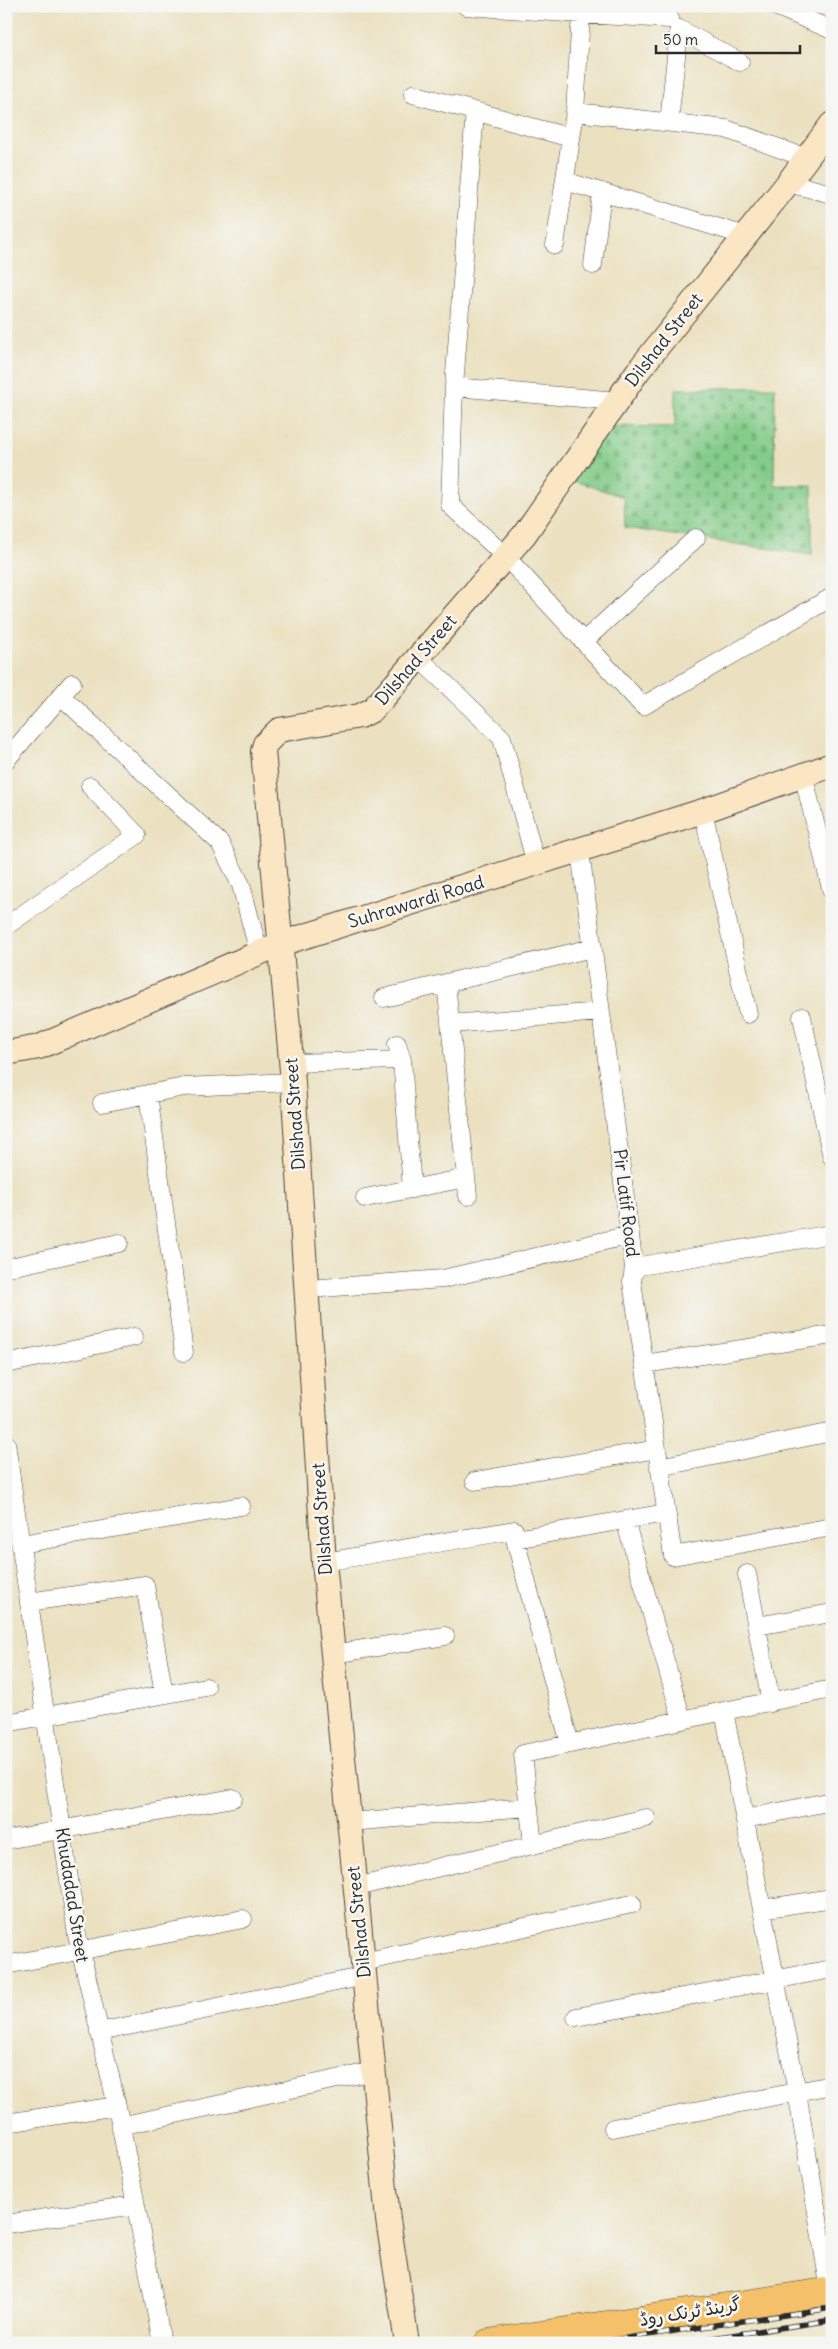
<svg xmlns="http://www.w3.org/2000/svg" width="838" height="2349" font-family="Delius,'Playpen Sans Arabic',sans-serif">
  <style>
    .cemetery { fill: url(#cemetery-stones); stroke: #587c5a }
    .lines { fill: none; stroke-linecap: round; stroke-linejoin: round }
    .street-casing { stroke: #484641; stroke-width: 19 }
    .secondary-casing { stroke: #484641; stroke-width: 26 }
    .primary-casing { stroke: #484641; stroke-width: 29 }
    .street { stroke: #fff; stroke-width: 18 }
    .secondary { stroke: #fbe6c3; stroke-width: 24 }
    .primary { stroke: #f4c16a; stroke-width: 28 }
    .rail-casing { stroke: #2b2b2b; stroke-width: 5.5 }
    .rail { stroke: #f6f6f2; stroke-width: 4; stroke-dasharray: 11; stroke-linecap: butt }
    .labels { text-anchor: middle; stroke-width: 5; stroke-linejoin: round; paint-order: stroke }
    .street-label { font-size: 18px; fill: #2b2b2b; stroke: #f6f6f2 }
  </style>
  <defs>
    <pattern id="cemetery-stones" width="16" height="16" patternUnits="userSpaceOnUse" patternTransform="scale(1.25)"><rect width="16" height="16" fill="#84cc89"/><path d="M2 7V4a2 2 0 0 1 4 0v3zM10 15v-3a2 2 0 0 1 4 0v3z" fill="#72af76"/></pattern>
  </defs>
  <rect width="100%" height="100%" fill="#f6f6f2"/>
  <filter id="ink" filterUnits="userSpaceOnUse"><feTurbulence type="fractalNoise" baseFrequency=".02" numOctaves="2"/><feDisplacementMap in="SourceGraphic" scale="10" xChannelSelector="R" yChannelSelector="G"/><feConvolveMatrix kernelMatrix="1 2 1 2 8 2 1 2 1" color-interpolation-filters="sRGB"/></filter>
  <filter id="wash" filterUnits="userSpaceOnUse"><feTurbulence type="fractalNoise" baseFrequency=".0096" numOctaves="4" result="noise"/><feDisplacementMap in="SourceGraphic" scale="20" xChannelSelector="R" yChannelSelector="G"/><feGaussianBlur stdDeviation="1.12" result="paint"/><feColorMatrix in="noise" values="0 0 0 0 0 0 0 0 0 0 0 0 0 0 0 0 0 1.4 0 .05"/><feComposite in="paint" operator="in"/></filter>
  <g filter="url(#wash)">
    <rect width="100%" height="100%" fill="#ebe1c0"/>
    <!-- cemetery -->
    <path class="cemetery" d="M 775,387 L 774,485 L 812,485 L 812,555 L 625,528 L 624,497 L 564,478 L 603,426 L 675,427 L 675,389 Z"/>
  </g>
  <g filter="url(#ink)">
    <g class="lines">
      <defs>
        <path id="street" d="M 466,6 L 581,14 L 575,112
          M 775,6 L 832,30
          M 581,14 L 670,19
          M 413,94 L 571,138
          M 475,111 L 454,387 L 450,505 L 506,557 L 643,706 L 832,597
          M 669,122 L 679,29 L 740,62
          M 565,181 L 746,236
          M 788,183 L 832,194
          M 555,245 L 575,112 L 726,129 L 806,158
          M 593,265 L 602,192
          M 454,387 L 617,401
          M 584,641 L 696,538
          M 419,658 L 502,738 L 536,864
          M 61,696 L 220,843 L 241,885 L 259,953
          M 6,760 L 72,683
          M 803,774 L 832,892
          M 703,811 L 748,1014
          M 580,851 L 634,1267 L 632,1282 L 673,1556 L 832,1527
          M 6,926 L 137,835 L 90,786
          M 446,983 L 468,1196
          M 384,998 L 592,948
          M 802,1017 L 832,1157
          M 450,1024 L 601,1012
          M 397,1044 L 402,1060 L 412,1189
          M 291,1063 L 402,1060
          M 148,1094 L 184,1352
          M 102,1103 L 184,1087 L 293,1082
          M 365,1198 L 466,1178
          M 634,1267 L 832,1234
          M 6,1268 L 119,1243
          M 308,1289 L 443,1279 L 630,1235
          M 6,1364 L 134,1337
          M 644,1364 L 832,1335
          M 6,1443 L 77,1935 L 117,2106 L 162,2343
          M 659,1467 L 832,1432
          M 475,1481 L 657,1449
          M 625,1520 L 682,1720
          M 515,1539 L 570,1744
          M 21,1544 L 241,1506
          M 324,1562 L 514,1530 L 515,1539 L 666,1513
          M 747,1574 L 771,1703
          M 29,1602 L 145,1585 L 164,1694
          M 757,1626 L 832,1613
          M 333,1654 L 445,1636
          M 6,1723 L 206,1687
          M 745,1819 L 832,1801
          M 350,1822 L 529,1807
          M 6,1840 L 233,1798
          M 533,1845 L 523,1754 L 724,1711
          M 356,1887 L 646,1818
          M 762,1909 L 832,1898
          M 363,1962 L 632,1904
          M 6,1965 L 243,1919
          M 576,2017 L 832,1969
          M 99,2032 L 365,1976
          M 6,2123 L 117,2106
          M 120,2126 L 374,2071
          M 613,2128 L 832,2085
          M 6,2224 L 135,2205
          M 830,2291 L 797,2092 L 724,1711 L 832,1689"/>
        <path id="secondary" d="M 6,1053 L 39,1047 L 280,944 L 703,811 L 832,765
          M 407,2343 L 388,2220 L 324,1562 L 293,1082 L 263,751 L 265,744 L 279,730 L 360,716 L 372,710 L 384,697 L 524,535 L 638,371 L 788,183 L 832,124"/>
        <path id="primary" d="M 488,2343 L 832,2291"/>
      </defs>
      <!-- street casing -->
      <use href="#street" class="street-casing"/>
      <!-- secondary casing -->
      <use href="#secondary" class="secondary-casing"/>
      <!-- primary casing -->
      <use href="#primary" class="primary-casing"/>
      <!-- street -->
      <use href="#street" class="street"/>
      <!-- secondary -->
      <use href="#secondary" class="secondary"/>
      <!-- primary -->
      <use href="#primary" class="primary"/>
      <defs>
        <path id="rail" d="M 593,2343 L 832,2308
          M 678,2343 L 832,2320"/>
      </defs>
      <!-- rail casing -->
      <use href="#rail" class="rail-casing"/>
      <!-- rail -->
      <use href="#rail" class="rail"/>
    </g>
  </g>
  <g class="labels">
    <!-- street labels -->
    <g class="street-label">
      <text transform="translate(664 340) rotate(-52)" y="6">Dilshad Street</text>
      <text transform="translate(416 660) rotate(-49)" y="6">Dilshad Street</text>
      <text transform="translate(416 902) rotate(-17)" y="6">Suhrawardi Road</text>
      <text transform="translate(295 1114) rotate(-94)" y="6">Dilshad Street</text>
      <text transform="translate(626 1203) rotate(83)" y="6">Pir Latif Road</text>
      <text transform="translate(322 1519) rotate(-94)" y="6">Dilshad Street</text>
      <text transform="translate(72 1895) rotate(81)" y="6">Khudadad Street</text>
      <text transform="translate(359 1922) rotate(-96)" y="6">Dilshad Street</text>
      <text transform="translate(690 2312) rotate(-9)" y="6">گرینڈ ٹرنک روڈ</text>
    </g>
  </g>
  <!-- margin -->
  <rect width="838" height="2349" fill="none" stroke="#f6f6f2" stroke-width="25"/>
  <!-- scale -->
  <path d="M656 45v8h144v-8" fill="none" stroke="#2b2b2b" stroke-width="2.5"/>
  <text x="663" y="45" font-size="15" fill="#2b2b2b" stroke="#f6f6f2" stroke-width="4" paint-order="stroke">50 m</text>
</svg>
